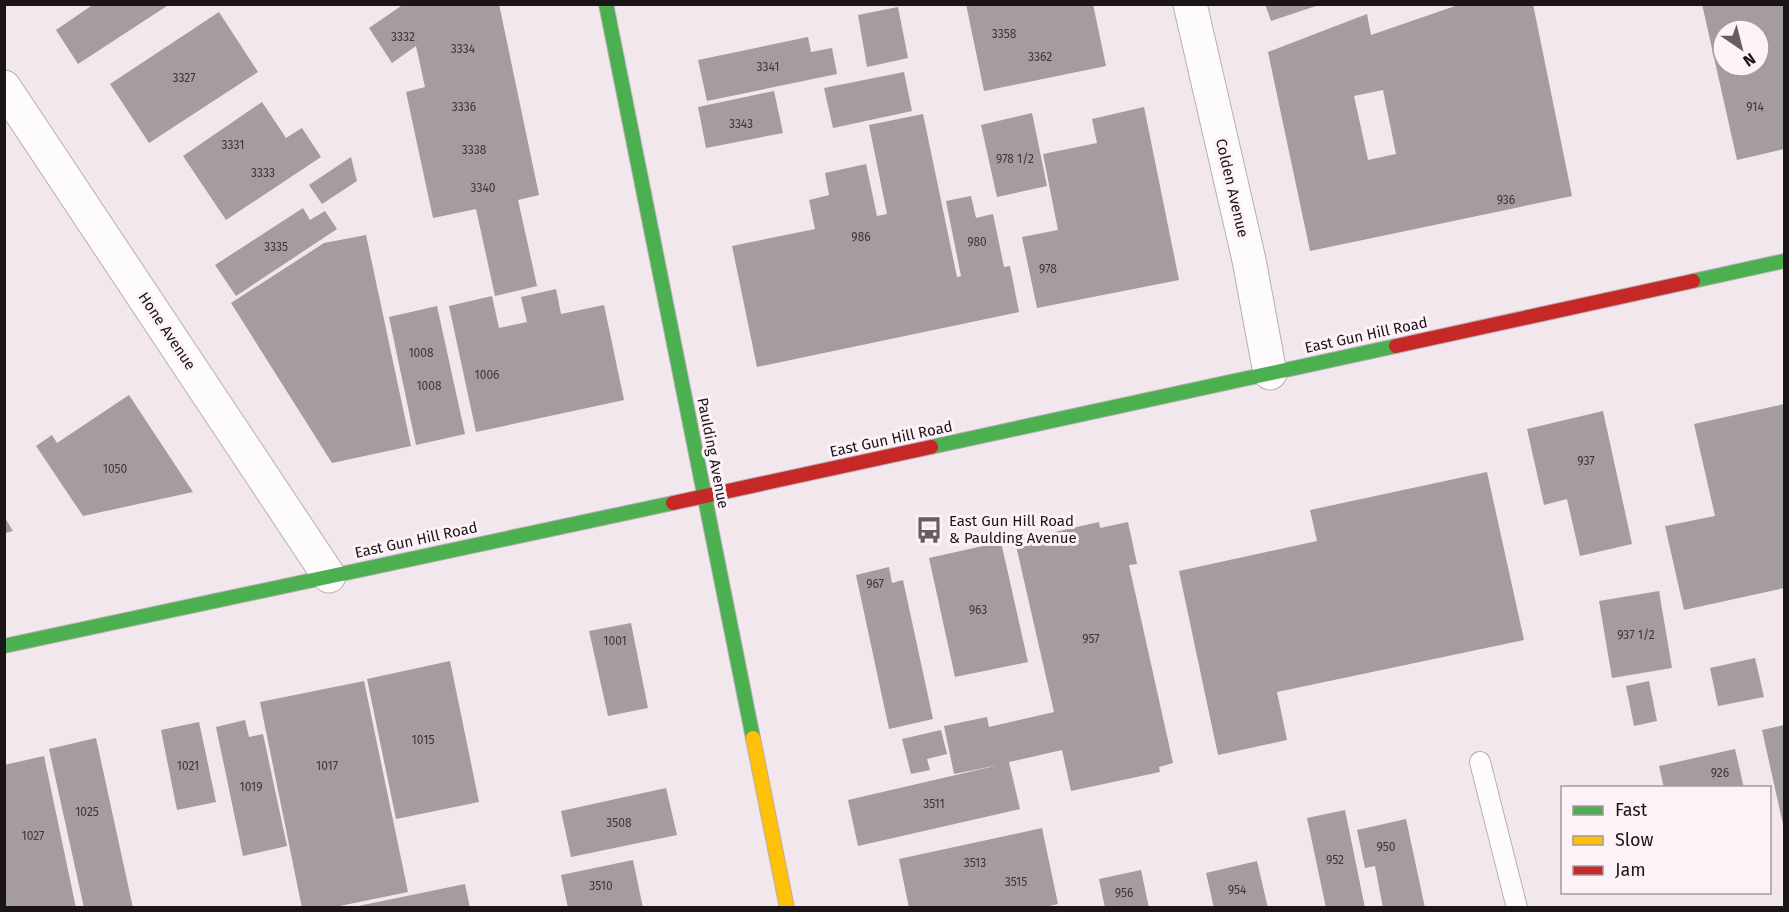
<svg xmlns="http://www.w3.org/2000/svg" width="1789" height="912" font-family="'Fira Sans',sans-serif">
  <style>
    .building { fill: #a49ca0; fill-rule: evenodd }
    .lines { fill: none; stroke-linecap: round; stroke-linejoin: round }
    .lane-casing { stroke: #b7afb3; stroke-width: 22 }
    .street-casing { stroke: #b7afb3; stroke-width: 35 }
    .fast-casing { stroke: #b7afb3; stroke-width: 16 }
    .slow-casing { stroke: #b7afb3; stroke-width: 16 }
    .jam-casing { stroke: #b7afb3; stroke-width: 16 }
    .lane { stroke: #fdfbfc; stroke-width: 20 }
    .street { stroke: #fdfbfc; stroke-width: 33 }
    .fast { stroke: #4caf50; stroke-width: 14 }
    .slow { stroke: #ffc107; stroke-width: 14 }
    .jam { stroke: #c62828; stroke-width: 14 }
    .labels { text-anchor: middle; stroke-width: 6; stroke-linejoin: round; paint-order: stroke }
    .number-label { font-size: 12px; fill: #3d373a }
    .street-label { font-size: 15px; fill: #1b1518; stroke: #fef2f9 }
    .poi-label { font-size: 15px; fill: #1b1518; stroke: #fef2f9; text-anchor: start }
  </style>
  <rect width="100%" height="100%" fill="#f1e7ec"/>
  <!-- building -->
  <path class="building" d="M 94,4 L 170,4 L 78,64 L 56,30 Z
    M 404,4 L 499,4 L 539,195 L 518,200 L 537,286 L 495,296 L 476,209 L 433,218 L 406,92 L 425,87 L 416,46 L 392,63 L 369,28 Z
    M 966,4 L 1093,4 L 1106,66 L 984,91 Z
    M 1265,4 L 1318,4 L 1319,5 L 1271,21 Z
    M 1461,4 L 1533,4 L 1572,196 L 1310,251 L 1268,52 L 1367,14 L 1371,35 ZM 1383,90 L 1396,154 L 1368,160 L 1354,96 Z
    M 1702,4 L 1784,4 L 1784,149 L 1737,160 ZM 1723,30 L 1759,30 L 1759,66 L 1723,66 Z
    M 898,7 L 908,58 L 867,67 L 858,15 Z
    M 219,12 L 258,72 L 149,143 L 110,84 Z
    M 808,37 L 811,52 L 832,48 L 837,74 L 707,101 L 698,60 Z
    M 904,72 L 912,111 L 833,128 L 824,88 Z
    M 774,91 L 783,133 L 706,148 L 698,107 Z
    M 262,102 L 286,138 L 302,128 L 321,157 L 226,220 L 183,156 Z
    M 1144,107 L 1179,280 L 1037,308 L 1022,237 L 1058,230 L 1043,154 L 1097,143 L 1092,119 Z
    M 1032,113 L 1047,186 L 997,197 L 981,125 Z
    M 923,114 L 957,277 L 961,276 L 946,201 L 971,196 L 976,218 L 993,214 L 1004,267 L 1010,266 L 1019,312 L 757,367 L 732,246 L 815,229 L 809,200 L 829,195 L 825,173 L 866,164 L 877,216 L 887,214 L 869,125 Z
    M 351,157 L 357,181 L 322,204 L 309,185 Z
    M 303,208 L 310,220 L 325,211 L 337,229 L 236,296 L 215,265 Z
    M 366,235 L 411,446 L 332,463 L 231,303 L 324,243 Z
    M 556,289 L 561,314 L 604,305 L 624,400 L 476,432 L 449,306 L 492,296 L 499,328 L 527,322 L 521,297 Z
    M 437,306 L 465,434 L 416,445 L 389,317 Z
    M 129,395 L 193,492 L 83,516 L 36,446 L 52,435 L 57,443 Z
    M 1784,404 L 1784,588 L 1684,610 L 1665,526 L 1715,516 L 1694,424 Z
    M 1603,411 L 1632,544 L 1580,556 L 1567,499 L 1544,505 L 1527,429 Z
    M 1487,472 L 1524,640 L 1277,692 L 1287,740 L 1218,755 L 1179,571 L 1317,541 L 1310,510 Z
    M 5,518 L 13,531 L 5,533 Z
    M 1099,522 L 1100,528 L 1128,522 L 1137,564 L 1129,565 L 1173,763 L 1159,767 L 1160,772 L 1071,791 L 1062,750 L 1009,762 L 1020,809 L 858,846 L 848,800 L 999,765 L 954,774 L 944,726 L 987,717 L 989,727 L 1054,712 L 1015,541 Z
    M 1001,542 L 1028,662 L 955,677 L 929,558 Z
    M 889,567 L 892,583 L 903,580 L 933,719 L 889,729 L 856,575 Z
    M 1659,591 L 1672,668 L 1612,678 L 1599,601 Z
    M 631,623 L 648,708 L 608,716 L 589,631 Z
    M 1755,658 L 1764,697 L 1718,706 L 1710,668 Z
    M 450,661 L 479,802 L 396,819 L 367,679 Z
    M 364,681 L 408,892 L 330,908 L 302,908 L 260,702 Z
    M 1649,681 L 1657,721 L 1634,726 L 1626,686 Z
    M 245,720 L 249,737 L 263,734 L 287,846 L 243,856 L 216,727 Z
    M 199,722 L 216,802 L 177,810 L 161,730 Z
    M 1784,725 L 1784,829 L 1762,730 Z
    M 941,730 L 947,754 L 927,759 L 930,770 L 911,774 L 902,739 Z
    M 96,738 L 133,908 L 84,908 L 49,749 Z
    M 1735,749 L 1744,788 L 1664,788 L 1659,766 Z
    M 44,756 L 76,908 L 4,908 L 4,765 Z
    M 666,788 L 677,835 L 571,857 L 561,811 Z
    M 1345,810 L 1365,908 L 1326,908 L 1307,818 Z
    M 1406,819 L 1425,908 L 1383,908 L 1375,866 L 1365,868 L 1357,830 Z
    M 1042,828 L 1058,904 L 1041,908 L 909,908 L 899,859 Z
    M 633,860 L 643,908 L 568,908 L 561,875 Z
    M 1257,861 L 1268,908 L 1214,908 L 1206,873 Z
    M 1141,870 L 1149,908 L 1105,908 L 1099,879 Z
    M 465,884 L 470,908 L 358,908 L 358,906 Z"/>
  <g class="lines">
    <defs>
      <path id="lane" d="M 1480,762 L 1517,908"/>
      <path id="street" d="M 1190,4 L 1249,260 L 1270,373
        M 4,87 L 329,576"/>
      <path id="fast" d="M 606,4 L 753,738
        M 1693,281 L 1784,261
        M 931,447 L 1396,346
        M 4,646 L 673,503"/>
      <path id="slow" d="M 753,738 L 787,908"/>
      <path id="jam" d="M 1396,346 L 1693,281
        M 673,503 L 931,447"/>
    </defs>
    <!-- lane casing -->
    <use href="#lane" class="lane-casing"/>
    <!-- street casing -->
    <use href="#street" class="street-casing"/>
    <!-- fast casing -->
    <use href="#fast" class="fast-casing"/>
    <!-- slow casing -->
    <use href="#slow" class="slow-casing"/>
    <!-- jam casing -->
    <use href="#jam" class="jam-casing"/>
    <!-- lane -->
    <use href="#lane" class="lane"/>
    <!-- street -->
    <use href="#street" class="street"/>
    <!-- fast -->
    <use href="#fast" class="fast"/>
    <!-- slow -->
    <use href="#slow" class="slow"/>
    <!-- jam -->
    <use href="#jam" class="jam"/>
  </g>
  <!-- icons -->
  <defs>
    <symbol id="bus-bare" viewBox="-9 -9 18 18"><path d="M-5-6H5V4H4V6H2V4H-2V6H-4V4H-5ZM-3.5-4V0h7V-4ZM-3.5 1.2v1.5H-2V1.2ZM2 1.2v1.5H3.5V1.2Z" fill="#665e62" stroke="#fef2f9" stroke-width="2.5" paint-order="stroke"/></symbol>
  </defs>
  <g fill-rule="evenodd">
    <use href="#bus-bare" x="910" y="511" width="38" height="38"/>
  </g>
  <g class="labels">
    <!-- number labels -->
    <g class="number-label">
      <text x="1004" y="38">3358</text>
      <text x="403" y="41">3332</text>
      <text x="463" y="53">3334</text>
      <text x="1040" y="61">3362</text>
      <text x="768" y="71">3341</text>
      <text x="184" y="82">3327</text>
      <text x="464" y="111">3336</text>
      <text x="1755" y="111">914</text>
      <text x="741" y="128">3343</text>
      <text x="233" y="149">3331</text>
      <text x="474" y="154">3338</text>
      <text x="1015" y="163">978 1/2</text>
      <text x="263" y="177">3333</text>
      <text x="483" y="192">3340</text>
      <text x="1506" y="204">936</text>
      <text x="861" y="241">986</text>
      <text x="977" y="246">980</text>
      <text x="276" y="251">3335</text>
      <text x="1048" y="273">978</text>
      <text x="421" y="357">1008</text>
      <text x="487" y="379">1006</text>
      <text x="429" y="390">1008</text>
      <text x="1586" y="465">937</text>
      <text x="115" y="473">1050</text>
      <text x="875" y="588">967</text>
      <text x="978" y="614">963</text>
      <text x="1636" y="639">937 1/2</text>
      <text x="1091" y="643">957</text>
      <text x="615" y="645">1001</text>
      <text x="423" y="744">1015</text>
      <text x="188" y="770">1021</text>
      <text x="327" y="770">1017</text>
      <text x="1720" y="777">926</text>
      <text x="251" y="791">1019</text>
      <text x="934" y="808">3511</text>
      <text x="87" y="816">1025</text>
      <text x="619" y="827">3508</text>
      <text x="33" y="840">1027</text>
      <text x="1386" y="851">950</text>
      <text x="1335" y="864">952</text>
      <text x="975" y="867">3513</text>
      <text x="1016" y="886">3515</text>
      <text x="601" y="890">3510</text>
      <text x="1237" y="894">954</text>
      <text x="1124" y="897">956</text>
    </g>
    <!-- street labels -->
    <g class="street-label">
      <text transform="translate(1232 188) rotate(77)" y="5">Colden Avenue</text>
      <text transform="translate(167 331) rotate(56)" y="5">Hone Avenue</text>
      <text transform="translate(1366 335) rotate(-12)" y="5">East Gun Hill Road</text>
      <text transform="translate(891 439) rotate(-12)" y="5">East Gun Hill Road</text>
      <text transform="translate(713 453) rotate(79)" y="5">Paulding Avenue</text>
      <text transform="translate(416 540) rotate(-12)" y="5">East Gun Hill Road</text>
    </g>
    <!-- poi labels -->
    <g class="poi-label">
      <text x="949" y="526">East Gun Hill Road<tspan x="949" dy="17">&amp; Paulding Avenue</tspan></text>
    </g>
  </g>
  <!-- border -->
  <rect width="1789" height="912" fill="none" stroke="#1b1518" stroke-width="12"/>
  <!-- legend -->
  <rect x="1561" y="786" width="210" height="108" fill="#fef2f9" stroke="#a39a9f" stroke-width="1.5"/>
  <rect x="1573" y="806" width="30" height="9" fill="#4caf50" stroke="#a39a9f" stroke-width="1.5"/>
  <text x="1615" y="816" font-size="18" fill="#1b1518">Fast</text>
  <rect x="1573" y="836" width="30" height="9" fill="#ffc107" stroke="#a39a9f" stroke-width="1.5"/>
  <text x="1615" y="846" font-size="18" fill="#1b1518">Slow</text>
  <rect x="1573" y="866" width="30" height="9" fill="#c62828" stroke="#a39a9f" stroke-width="1.5"/>
  <text x="1615" y="876" font-size="18" fill="#1b1518">Jam</text>
  <!-- north arrow -->
  <g transform="translate(1741 48) rotate(145)"><circle r="28" fill="#fef2f9" stroke="#a39a9f" stroke-width="1.5"/>
  <path d="M0-4.5L10 22L0 15L-10 22Z" fill="#665e62"/>
  <text y="-9" font-size="16" font-weight="bold" text-anchor="middle" fill="#1b1518">N</text>
  </g>
</svg>
